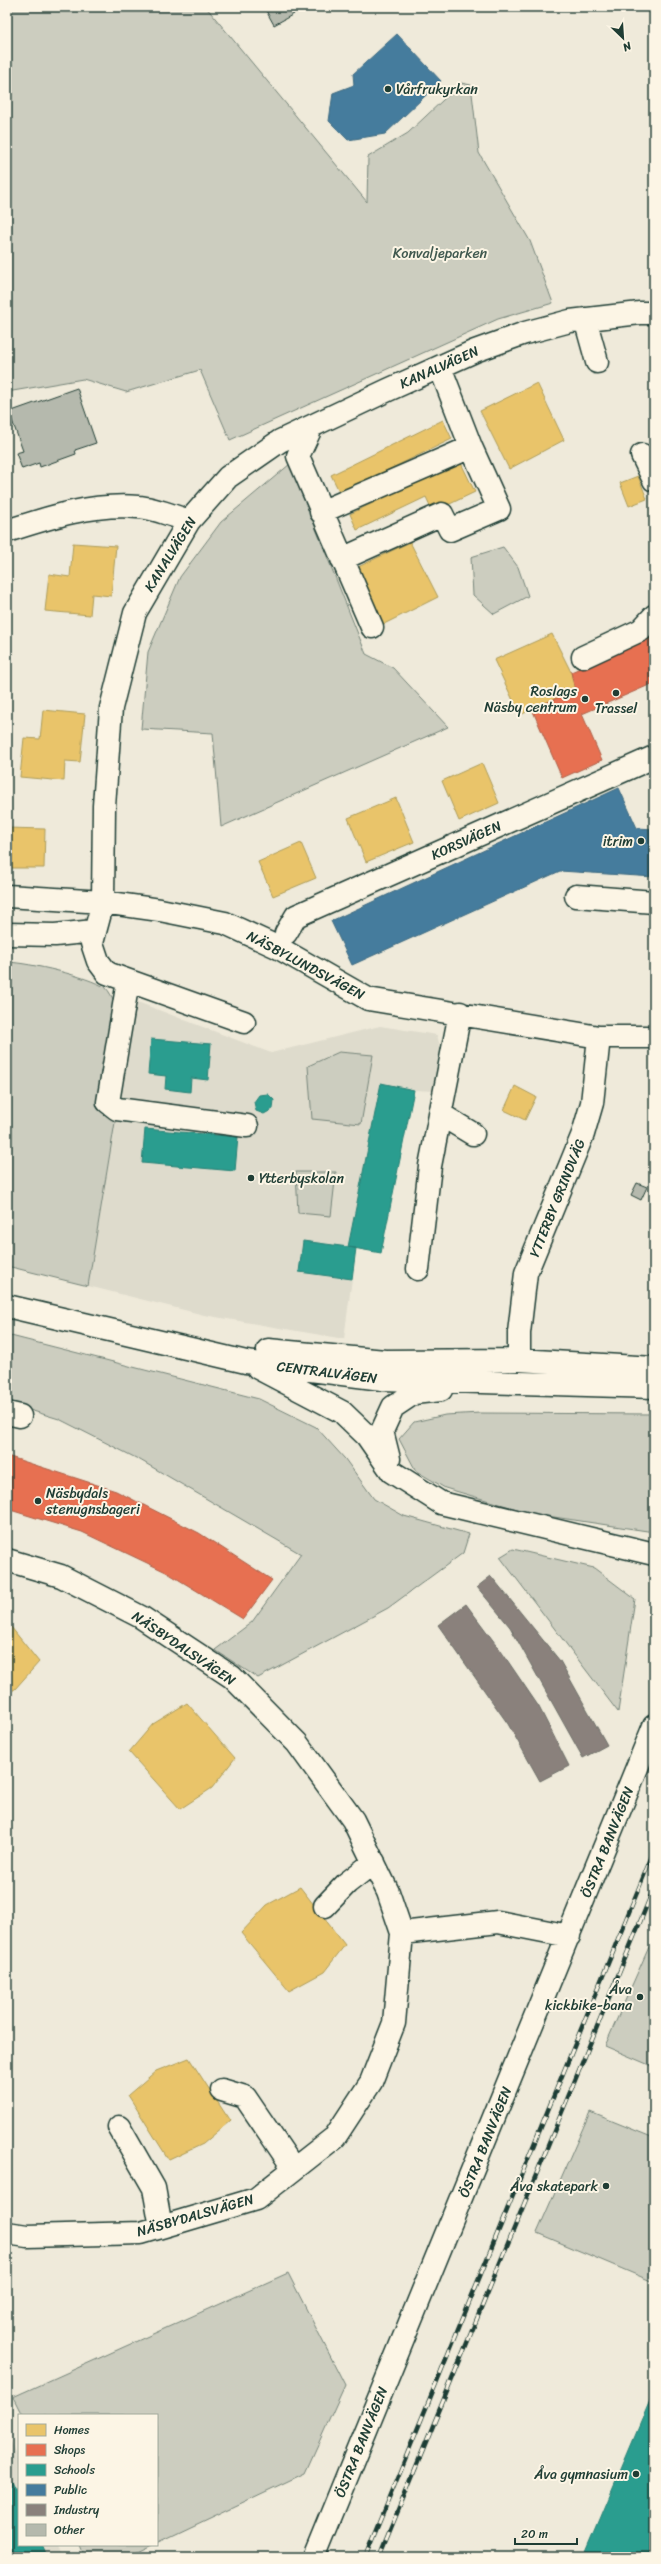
<svg xmlns="http://www.w3.org/2000/svg" width="661" height="2564" font-family="Sriracha,sans-serif">
  <style>
    .built { fill: #dedbcc }
    .green { fill: #cccdbf; stroke: #76857a }
    .homes { fill: #e9c46a; stroke: #ac9c5a }
    .shops { fill: #e76f51; stroke: #ab6048 }
    .schools { fill: #2a9d8f; stroke: #278074 }
    .public { fill: #457b9d; stroke: #3a687e }
    .industry { fill: #8a817c; stroke: #6a6d66 }
    .building { fill: #b5b9ad; stroke: #1f3d34 }
    .lines { fill: none; stroke-linecap: round; stroke-linejoin: round }
    .minor-casing { stroke: #1f3d34; stroke-width: 25 }
    .minor { stroke: #fcf5e5; stroke-width: 22 }
    .rail-casing { stroke: #1f3d34; stroke-width: 4.5 }
    .rail { stroke: #fcf5e5; stroke-width: 3; stroke-dasharray: 9; stroke-linecap: butt }
    .poi-dot { fill: #1f3d34; stroke: #fcf5e5; stroke-width: 1.5 }
    .labels { text-anchor: middle; stroke-width: 4; stroke-linejoin: round; paint-order: stroke }
    .poi-label { font-size: 14px; fill: #1f3d34; stroke: #fcf5e5; text-anchor: end }
    .park-label { font-size: 14px; fill: #425a50; stroke: #fcf5e5 }
    .street-label { font-size: 14px; fill: #1f3d34; stroke: #fcf5e5 }
  </style>
  <rect width="100%" height="100%" fill="#efeada"/>
  <filter id="ink" filterUnits="userSpaceOnUse"><feTurbulence type="fractalNoise" baseFrequency=".025" numOctaves="2"/><feDisplacementMap in="SourceGraphic" scale="8" xChannelSelector="R" yChannelSelector="G"/><feConvolveMatrix kernelMatrix="1 2 1 2 8 2 1 2 1" color-interpolation-filters="sRGB"/></filter>
  <g filter="url(#ink)">
    <!-- built -->
    <path class="built" d="M 135,1001 L 271,1053 L 380,1026 L 437,1035 L 442,1054 L 435,1091 L 414,1090 L 381,1253 L 356,1248 L 344,1339 L 204,1315 L 88,1286 Z
      M 7,2435 L 19,2461 L 19,2545 L 59,2545 L 64,2557 L 7,2557 Z"/>
    <!-- green -->
    <path class="green" d="M 7,7 L 206,7 L 367,202 L 368,157 L 408,133 L 461,83 L 471,85 L 479,153 L 530,241 L 553,303 L 498,319 L 230,440 L 200,370 L 126,392 L 83,379 L 7,392 Z
      M 290,464 L 366,654 L 393,668 L 448,727 L 221,827 L 213,733 L 141,729 L 148,652 L 180,577 L 221,522 Z
      M 503,547 L 518,567 L 528,596 L 494,614 L 473,595 L 471,557 Z
      M 7,962 C 30,963 87,976 106,988 C 109,991 112,997 114,1001 L 135,1001 L 88,1286 L 7,1266 Z
      M 339,1052 L 373,1055 L 361,1124 L 312,1119 L 308,1066 Z
      M 296,1172 L 336,1172 L 331,1216 L 298,1213 Z
      M 7,1335 L 259,1399 L 316,1427 L 345,1459 L 374,1499 L 404,1516 L 469,1534 L 463,1553 L 388,1608 L 258,1678 L 215,1650 L 252,1622 L 301,1554 L 140,1460 L 59,1419 L 7,1403 Z
      M 480,1413 L 654,1414 L 654,1532 L 534,1514 L 445,1488 L 416,1471 L 399,1439 L 414,1422 L 445,1415 Z
      M 513,1549 L 594,1568 L 635,1599 L 618,1712 L 500,1557 Z
      M 649,1947 L 654,1949 L 654,2067 L 605,2046 Z
      M 590,2112 L 654,2138 L 654,2275 L 651,2281 L 537,2233 Z
      M 288,2273 L 345,2385 L 305,2473 L 157,2543 L 157,2415 L 22,2415 L 13,2397 Z
      M 81,2545 L 152,2545 L 127,2557 L 86,2557 Z"/>
    <!-- homes -->
    <path class="homes" d="M 537,383 L 564,440 L 509,469 L 480,411 Z
      M 443,420 L 452,439 L 340,493 L 331,475 Z
      M 460,461 L 475,492 L 433,512 L 426,497 L 357,530 L 350,514 Z
      M 638,476 L 647,499 L 629,506 L 620,483 Z
      M 410,542 L 438,597 L 382,625 L 354,569 Z
      M 73,543 L 116,546 L 111,596 L 92,594 L 90,615 L 45,611 L 49,574 L 70,577 Z
      M 552,634 L 571,672 L 575,690 L 520,715 L 494,660 Z
      M 43,710 L 85,714 L 80,762 L 65,761 L 64,781 L 20,777 L 24,738 L 40,739 Z
      M 482,763 L 499,803 L 459,821 L 442,781 Z
      M 396,798 L 414,842 L 366,862 L 348,818 Z
      M 7,828 L 45,829 L 44,868 L 7,868 Z
      M 301,843 L 316,878 L 273,896 L 258,862 Z
      M 515,1086 L 536,1097 L 525,1120 L 504,1110 Z
      M 7,1622 L 39,1662 L 15,1689 L 7,1694 Z
      M 187,1703 L 235,1758 L 212,1788 L 180,1809 L 129,1752 L 153,1724 Z
      M 300,1887 L 345,1945 L 324,1972 L 289,1991 L 241,1933 L 267,1905 Z
      M 189,2058 L 230,2121 L 203,2144 L 169,2160 L 128,2095 L 156,2071 Z"/>
    <!-- shops -->
    <path class="shops" d="M 654,636 L 654,683 L 582,714 L 602,760 L 562,778 L 532,709 L 575,690 L 571,672 Z
      M 7,1456 L 116,1491 L 199,1533 L 272,1580 L 243,1619 L 166,1572 L 82,1532 L 7,1509 Z"/>
    <!-- schools -->
    <path class="schools" d="M 151,1039 L 211,1044 L 208,1080 L 191,1078 L 190,1092 L 165,1089 L 166,1076 L 148,1074 Z
      M 381,1083 L 414,1090 L 381,1253 L 348,1247 Z
      M 268,1094 L 274,1100 L 273,1109 L 264,1114 L 256,1111 L 254,1102 L 259,1095 Z
      M 145,1129 L 238,1137 L 235,1171 L 142,1163 Z
      M 303,1241 L 356,1248 L 352,1279 L 299,1272 Z
      M 654,2391 L 654,2557 L 584,2557 Z
      M 7,2470 L 19,2496 L 19,2545 L 42,2545 L 47,2557 L 7,2557 Z"/>
    <!-- public -->
    <path class="public" d="M 397,34 L 441,81 L 385,134 L 348,140 L 329,121 L 333,93 L 354,85 L 353,74 Z
      M 619,788 L 637,828 L 654,829 L 654,877 L 560,871 L 352,965 L 331,921 Z"/>
    <!-- industry -->
    <path class="industry" d="M 491,1576 L 560,1661 L 607,1745 L 583,1758 L 510,1627 L 477,1587 Z
      M 466,1604 L 501,1651 L 539,1707 L 569,1766 L 540,1781 L 508,1724 L 438,1625 Z"/>
    <!-- building -->
    <path class="building" d="M 264,7 L 290,7 L 294,14 L 274,25 Z
      M 77,388 L 96,443 L 75,450 L 76,454 L 40,467 L 39,463 L 22,469 L 16,453 L 23,451 L 9,412 Z
      M 637,1183 L 647,1187 L 641,1200 L 631,1195 Z"/>
    <g class="lines">
      <defs>
        <path id="minor" d="M 585,319 L 597,362
          M 440,367 L 471,447
          M 312,426 L 298,456 L 372,627
          M 642,455 L 654,480
          M 321,512 L 471,447 L 499,509 L 450,530 L 442,514 L 342,559
          M 7,531 C 50,517 93,503 138,507 C 155,508 173,516 189,521
          M 583,657 L 641,630 L 654,616
          M 7,896 L 103,902 L 160,910 L 225,923 L 277,947 L 368,999 L 599,1037 L 654,1037
          M 576,896 L 654,902
          M 286,933 L 296,916 L 654,757
          M 7,934 L 55,935 L 94,931
          M 128,981 L 108,1102 L 117,1109 L 247,1126
          M 244,1022 L 107,973 L 98,961 L 92,943 L 103,902 L 104,806 L 111,708 L 135,613 L 189,521 L 228,477 L 280,441 L 388,390 L 475,351 L 525,333 L 570,321 L 640,313 L 654,313
          M 440,1114 L 473,1134
          M 418,1269 L 430,1166 L 460,1013
          M 7,1306 L 246,1362 L 382,1379 L 654,1387
          M 268,1350 L 385,1361 L 519,1360 L 654,1368
          M 519,1360 L 519,1333 L 526,1273 L 583,1134 L 592,1103 L 599,1037
          M 258,1368 L 342,1412 L 367,1436 L 392,1472 L 441,1503 L 654,1554
          M 7,1413 L 20,1416
          M 389,1459 L 382,1431 L 393,1407 L 414,1393 L 441,1390
          M 7,1560 L 61,1576 L 141,1617 L 232,1677 L 297,1743 L 353,1820 L 388,1892 L 402,1933 L 498,1922 L 569,1936
          M 325,1906 L 347,1883 L 374,1862
          M 222,2090 L 245,2097 L 294,2169
          M 119,2127 L 154,2188 L 161,2227
          M 7,2233 L 27,2236 L 141,2233 L 256,2199 L 335,2137 L 371,2082 L 394,2023 L 402,1933
          M 314,2557 L 654,1726"/>
      </defs>
      <!-- minor casing -->
      <use href="#minor" class="minor-casing"/>
      <!-- minor -->
      <use href="#minor" class="minor"/>
      <defs>
        <path id="rail" d="M 365,2557 L 654,1851
          M 379,2557 L 654,1888"/>
      </defs>
      <!-- rail casing -->
      <use href="#rail" class="rail-casing"/>
      <!-- rail -->
      <use href="#rail" class="rail"/>
    </g>
  </g>
  <!-- markers -->
  <g class="poi-dot">
    <circle cx="388" cy="89" r="4"/>
    <circle cx="616" cy="693" r="4"/>
    <circle cx="585" cy="699" r="4"/>
    <circle cx="641" cy="841" r="4"/>
    <circle cx="251" cy="1178" r="4"/>
    <circle cx="38" cy="1501" r="4"/>
    <circle cx="640" cy="1997" r="4"/>
    <circle cx="606" cy="2186" r="4"/>
    <circle cx="636" cy="2474" r="4"/>
  </g>
  <g class="labels">
    <!-- poi labels -->
    <g class="poi-label">
      <text x="396" y="94" text-anchor="start">Vårfrukyrkan</text>
      <text x="577" y="696">Roslags<tspan x="577" dy="16">Näsby centrum</tspan></text>
      <text x="616" y="713" text-anchor="middle">Trassel</text>
      <text x="633" y="846">itrim</text>
      <text x="259" y="1183" text-anchor="start">Ytterbyskolan</text>
      <text x="46" y="1498" text-anchor="start">Näsbydals<tspan x="46" dy="16">stenugnsbageri</tspan></text>
      <text x="632" y="1994">Åva<tspan x="632" dy="16">kickbike-bana</tspan></text>
      <text x="598" y="2191">Åva skatepark</text>
      <text x="628" y="2479">Åva gymnasium</text>
    </g>
    <!-- park labels -->
    <g class="park-label">
      <text x="440" y="258">Konvaljeparken</text>
    </g>
    <!-- street labels -->
    <g class="street-label">
      <text transform="translate(439 367) rotate(-24)" y="5">KANALVÄGEN</text>
      <text transform="translate(170 554) rotate(-58)" y="5">KANALVÄGEN</text>
      <text transform="translate(466 840) rotate(-24)" y="5">KORSVÄGEN</text>
      <text transform="translate(306 965) rotate(28)" y="5">NÄSBYLUNDSVÄGEN</text>
      <text transform="translate(557 1198) rotate(-68)" y="5">YTTERBY GRINDVÄG</text>
      <text transform="translate(327 1372) rotate(7)" y="5">CENTRALVÄGEN</text>
      <text transform="translate(184 1648) rotate(34)" y="5">NÄSBYDALSVÄGEN</text>
      <text transform="translate(607 1842) rotate(-68)" y="5">ÖSTRA BANVÄGEN</text>
      <text transform="translate(485 2142) rotate(-68)" y="5">ÖSTRA BANVÄGEN</text>
      <text transform="translate(195 2215) rotate(-16)" y="5">NÄSBYDALSVÄGEN</text>
      <text transform="translate(361 2442) rotate(-68)" y="5">ÖSTRA BANVÄGEN</text>
    </g>
  </g>
  <!-- margin -->
  <rect width="661" height="2564" fill="none" stroke="#fcf5e5" stroke-width="24"/>
  <rect x="12" y="12" width="637" height="2540" fill="none" stroke="#1f3d34" stroke-width="1.5" filter="url(#ink)"/>
  <!-- legend -->
  <rect x="18" y="2414" width="140" height="132" fill="#fcf5e5" stroke="#a4ab9e"/>
  <rect x="26" y="2424" width="20" height="12" fill="#e9c46a" stroke="#a4ab9e"/>
  <text x="54" y="2434" font-size="12" fill="#1f3d34">Homes</text>
  <rect x="26" y="2444" width="20" height="12" fill="#e76f51" stroke="#a4ab9e"/>
  <text x="54" y="2454" font-size="12" fill="#1f3d34">Shops</text>
  <rect x="26" y="2464" width="20" height="12" fill="#2a9d8f" stroke="#a4ab9e"/>
  <text x="54" y="2474" font-size="12" fill="#1f3d34">Schools</text>
  <rect x="26" y="2484" width="20" height="12" fill="#457b9d" stroke="#a4ab9e"/>
  <text x="54" y="2494" font-size="12" fill="#1f3d34">Public</text>
  <rect x="26" y="2504" width="20" height="12" fill="#8a817c" stroke="#a4ab9e"/>
  <text x="54" y="2514" font-size="12" fill="#1f3d34">Industry</text>
  <rect x="26" y="2524" width="20" height="12" fill="#b5b9ad" stroke="#a4ab9e"/>
  <text x="54" y="2534" font-size="12" fill="#1f3d34">Other</text>
  <!-- north arrow -->
  <g transform="translate(623 38) rotate(155)" stroke="#fcf5e5" stroke-width="3" paint-order="stroke">
  <path d="M0-3L7 15L0 10L-7 15Z" fill="#1f3d34"/>
  <text y="-6" font-size="11" font-weight="bold" text-anchor="middle" fill="#1f3d34">N</text>
  </g>
  <!-- scale -->
  <path d="M515 2538v6h62v-6" fill="none" stroke="#1f3d34" stroke-width="2"/>
  <text x="521" y="2538" font-size="12" fill="#1f3d34" stroke="#fcf5e5" stroke-width="3" paint-order="stroke">20 m</text>
</svg>
